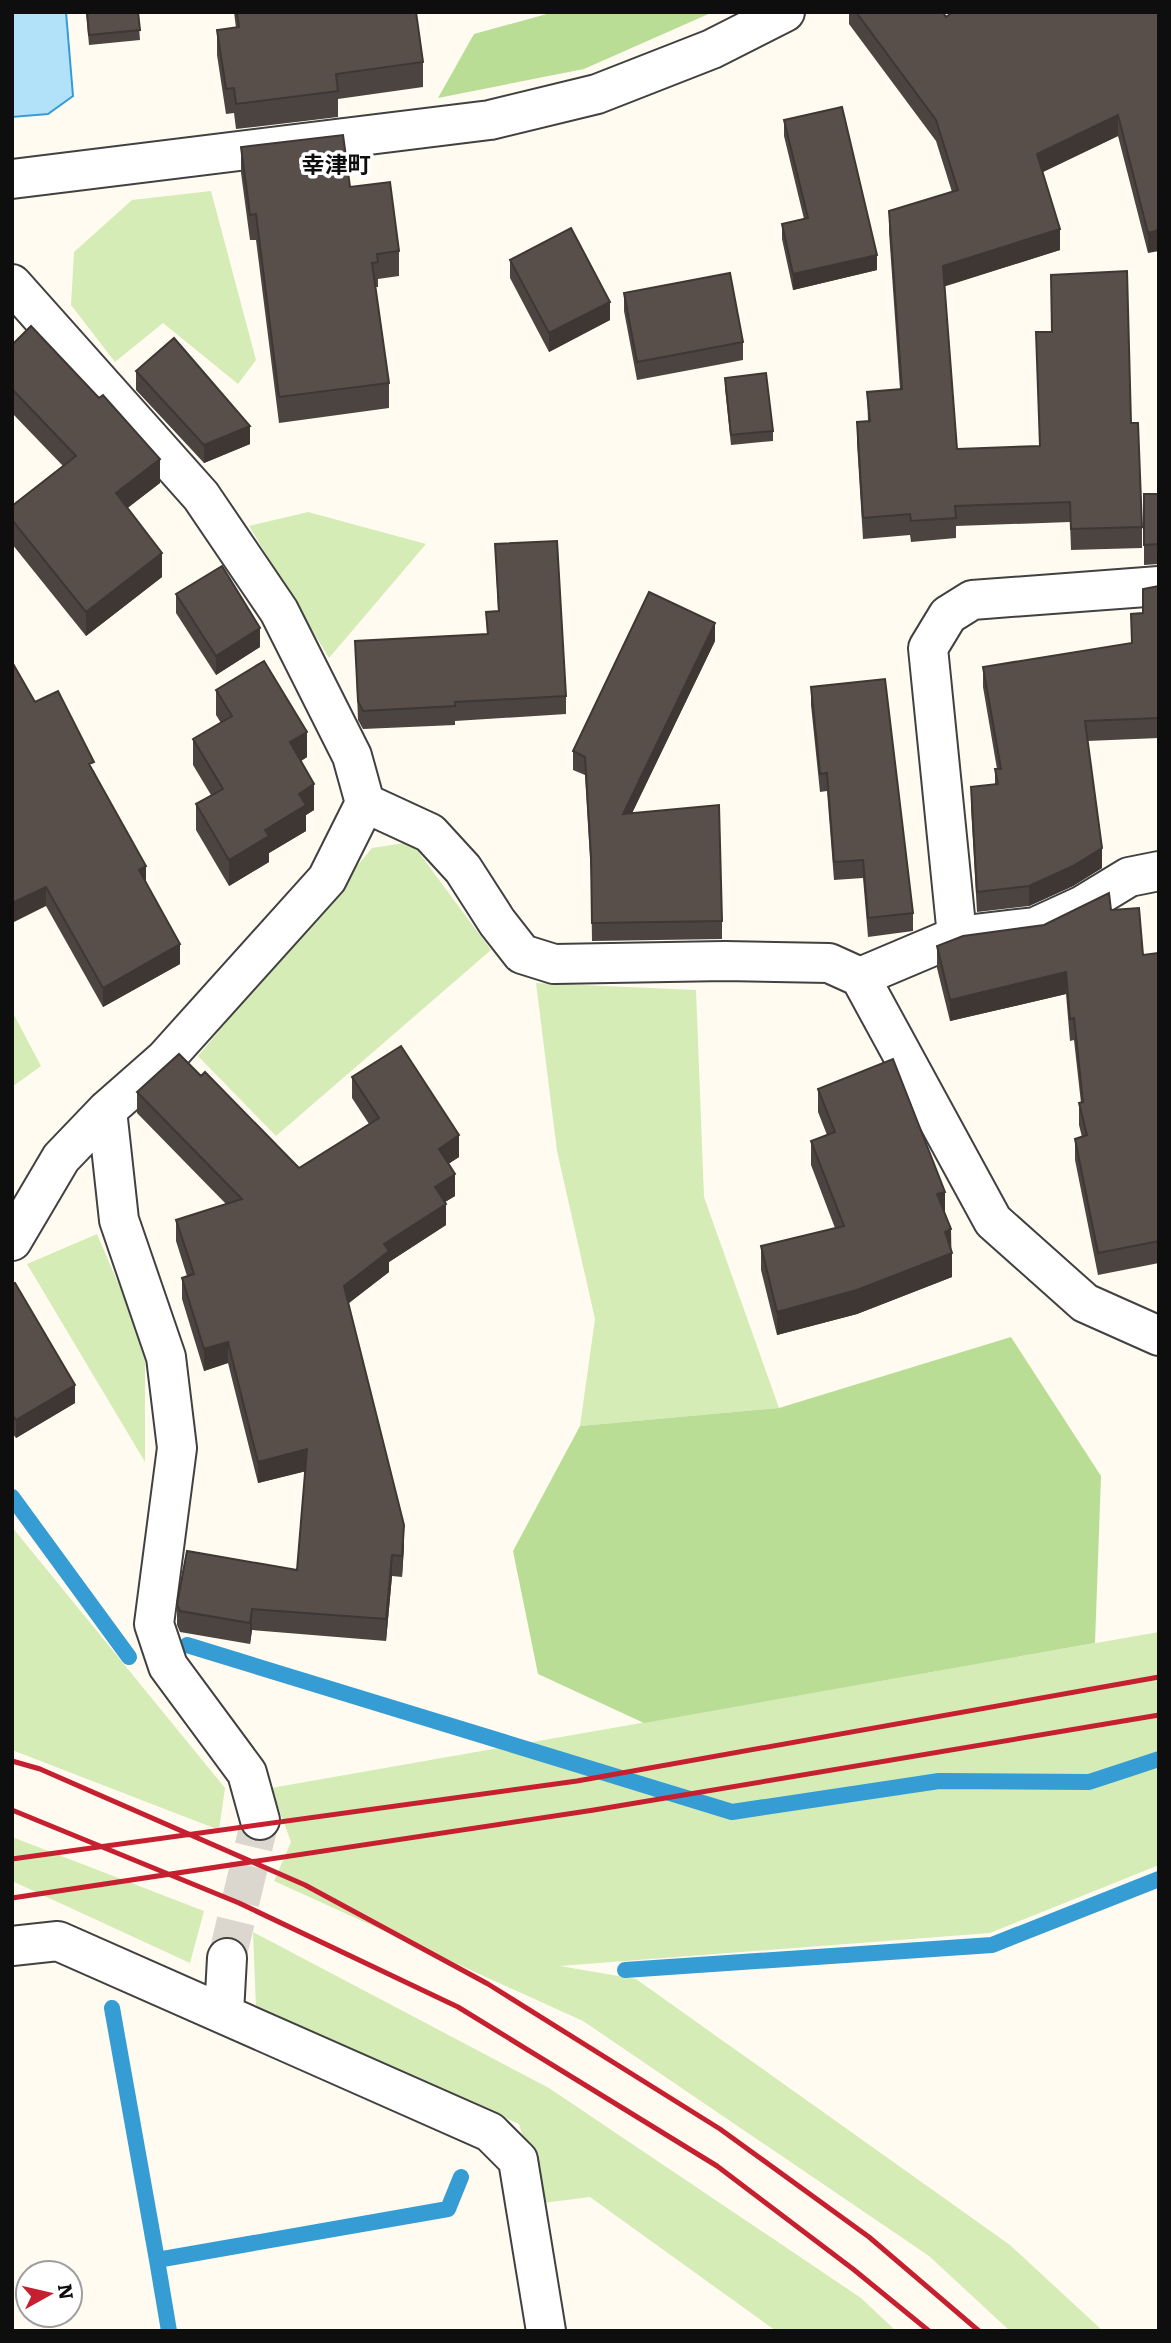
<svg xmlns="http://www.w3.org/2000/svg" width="1171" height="2343" font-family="Literata,'Noto Sans JP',serif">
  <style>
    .green { fill: #d5ecb7 }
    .forest { fill: #b9dd95 }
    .water { fill: #b1e2f9; stroke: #359cd4; stroke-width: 2 }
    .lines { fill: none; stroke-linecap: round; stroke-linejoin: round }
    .stream { stroke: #359cd4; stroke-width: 16 }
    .minor-tunnel { stroke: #dbd7ce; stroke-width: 38; stroke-dasharray: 38 19; stroke-linecap: butt }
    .minor-casing { stroke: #414141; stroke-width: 42 }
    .tertiary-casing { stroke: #414141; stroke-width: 42 }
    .minor { stroke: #fff; stroke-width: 38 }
    .tertiary { stroke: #fff; stroke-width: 38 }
    .rail { stroke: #c61f2f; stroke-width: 5 }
    .wall { fill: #4c4440 }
    .shaded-wall { fill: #3e3734 }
    .building { fill: #584f4a; stroke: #3e3734; stroke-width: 2 }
    .labels { text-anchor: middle; stroke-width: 7; stroke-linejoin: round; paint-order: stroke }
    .quarter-label { font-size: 23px; font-weight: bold; fill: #0e0e0e; stroke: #fff }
  </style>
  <rect width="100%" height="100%" fill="#fffbf0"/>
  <!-- green -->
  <path class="green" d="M 211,191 L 256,360 L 238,384 L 163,323 L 115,362 L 71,305 L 74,252 L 132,200 Z
    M 308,512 L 426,544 L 329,658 L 249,526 Z
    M 411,842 L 491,950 L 276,1136 L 198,1056 L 372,848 Z
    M 536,983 L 696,990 L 704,1197 L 779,1408 L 580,1426 L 595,1319 L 557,1151 Z
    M 12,1011 L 41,1066 L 12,1087 Z
    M 97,1234 L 145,1346 L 145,1462 L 27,1264 Z
    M 12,1527 L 225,1788 L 219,1830 L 12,1750 Z
    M 1159,1632 L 1159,1865 L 990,1933 L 560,1966 L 636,1979 L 1010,2245 L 1103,2331 L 1010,2331 L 929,2256 L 583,2021 L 274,1881 L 291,1842 L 271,1788 Z
    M 12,1837 L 204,1911 L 190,1963 L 12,1881 Z
    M 253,1932 L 549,2088 L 861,2298 L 896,2331 L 776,2331 L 590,2197 L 543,2203 L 519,2124 L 256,2008 Z"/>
  <!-- forest -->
  <path class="forest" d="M 554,12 L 713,12 L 584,69 L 438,98 L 474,34 Z
    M 1011,1337 L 1101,1476 L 1095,1643 L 644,1723 L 538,1674 L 513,1551 L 580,1426 L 779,1408 Z"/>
  <!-- water -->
  <path class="water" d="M 12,12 L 66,12 L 73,96 L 48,114 L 12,117 Z"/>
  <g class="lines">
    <!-- stream -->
    <path class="stream" d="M 12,1497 L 129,1657
      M 187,1645 L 732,1812 L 939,1781 L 1089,1782 L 1159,1759
      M 625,1970 L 992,1945 L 1159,1879
      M 112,2008 L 157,2260
      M 169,2331 L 157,2260 L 448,2209 L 461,2177"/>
    <!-- minor-tunnel -->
    <path class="minor-tunnel" d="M 227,1958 L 260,1820"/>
    <defs>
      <path id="minor" d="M 12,284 L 201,496 L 279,611 L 352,756 L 365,803 L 327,879 L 165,1059 L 107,1110 L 61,1158 L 12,1241
        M 365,803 L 430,833 L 463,869 L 497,922 L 522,954 L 554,964 L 725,961 L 829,963 L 860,977 L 957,936 L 1035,927 L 1083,905 L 1129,877 L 1159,871
        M 957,936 L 928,648 L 948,615 L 972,600 L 1159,586
        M 860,977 L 993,1221 L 1085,1303 L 1159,1336
        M 107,1110 L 119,1220 L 166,1357 L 177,1448 L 154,1624 L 168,1666 L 247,1773 L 260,1820
        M 12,1946 L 58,1941 L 490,2132 L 518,2160 L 546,2331
        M 224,2013 L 227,1958"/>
      <path id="tertiary" d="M 12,179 L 490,120 L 597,94 L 712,49 L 785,12"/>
    </defs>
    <!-- minor casing -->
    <use href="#minor" class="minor-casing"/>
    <!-- tertiary casing -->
    <use href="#tertiary" class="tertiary-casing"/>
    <!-- minor -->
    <use href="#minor" class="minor"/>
    <!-- tertiary -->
    <use href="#tertiary" class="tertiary"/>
    <!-- rail -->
    <path class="rail" d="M 12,1761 L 40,1769 L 305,1885 L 488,1984 L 720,2129 L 869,2237 L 979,2331
      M 12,1810 L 239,1903 L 458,2007 L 717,2166 L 853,2269 L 929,2331
      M 12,1859 L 577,1781 L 1159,1677
      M 12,1898 L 594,1810 L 1159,1715"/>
  </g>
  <!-- wall -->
  <path class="wall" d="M 86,12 L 138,12 L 140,40 L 89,45 Z
    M 234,12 L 416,12 L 423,62 L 423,87 L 338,99 L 338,117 L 236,129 L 234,113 L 226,114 L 217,55 L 217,30 L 236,28 Z
    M 849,12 L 943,12 L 946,17 L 1159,12 L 1148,253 L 1118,136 L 1042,172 L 1060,250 L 944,286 L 957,449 L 1040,446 L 1036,332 L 1052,332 L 1051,275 L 1131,423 L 1142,527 L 1142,548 L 1071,550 L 1070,522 L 956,526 L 956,538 L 911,542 L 910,535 L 863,539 L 857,443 L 857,422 L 868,421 L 867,392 L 900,389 L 889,232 L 889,211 L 952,192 L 936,141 L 849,24 Z
    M 784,120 L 877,270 L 793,290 L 782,239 L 782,224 L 804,219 L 784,136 Z
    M 241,147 L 350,187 L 399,251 L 399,276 L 378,279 L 378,287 L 375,287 L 389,383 L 389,408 L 279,423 L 256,240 L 250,240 L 241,173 Z
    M 510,260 L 610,320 L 549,352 L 510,278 Z
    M 624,293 L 743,342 L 743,360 L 637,380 L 624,311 Z
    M 12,345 L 160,483 L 127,508 L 162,577 L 86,636 L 12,544 L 12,506 L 63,466 L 12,413 Z
    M 136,371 L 250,444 L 204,463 L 136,390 Z
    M 725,378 L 773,431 L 773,441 L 731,445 L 725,387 Z
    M 1144,494 L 1159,494 L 1159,564 L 1144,565 Z
    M 495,544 L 566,696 L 566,714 L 455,721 L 455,725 L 363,729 L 358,720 L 355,641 L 487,634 L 486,612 L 498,611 Z
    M 1159,586 L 1159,738 L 1087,741 L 1102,868 L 1073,886 L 1029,906 L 977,912 L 971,807 L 971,787 L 995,785 L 995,769 L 997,769 L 983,687 L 983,667 L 1131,643 L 1131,614 L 1143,613 Z
    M 176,594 L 260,647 L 216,675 L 176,613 Z
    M 715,641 L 632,813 L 722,921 L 722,939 L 592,941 L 591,875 L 585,775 L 573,770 L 573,751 Z
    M 811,687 L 913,913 L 913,931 L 868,937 L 863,878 L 834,880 L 827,791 L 820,792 L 811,705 Z
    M 216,690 L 307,757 L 301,761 L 314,810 L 306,815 L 306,831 L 269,853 L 269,862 L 229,886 L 196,830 L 196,804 L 211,795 L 193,765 L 193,739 L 221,723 L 216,715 Z
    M 35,702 L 94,771 L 146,882 L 180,964 L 103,1007 L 46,906 Z
    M 1111,910 L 1143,955 L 1159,953 L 1159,1263 L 1098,1275 L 1075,1160 L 1075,1139 L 1082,1137 L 1079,1125 L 1079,1103 L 1081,1103 L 1074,1040 L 1070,1041 L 1066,994 L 950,1021 L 937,968 L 937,946 L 1044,925 Z
    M 201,1076 L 299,1168 L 369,1124 L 352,1098 L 352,1077 L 459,1157 L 448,1164 L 455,1196 L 445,1202 L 446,1225 L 389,1262 L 389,1272 L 348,1303 L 404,1546 L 402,1577 L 392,1576 L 386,1641 L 252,1630 L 250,1644 L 180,1632 L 177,1625 L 177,1604 L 297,1570 L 305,1471 L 258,1483 L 228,1363 L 204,1371 L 182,1299 L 182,1278 L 187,1276 L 176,1241 L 176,1220 L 226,1204 L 137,1113 L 137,1092 Z
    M 818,1089 L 945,1214 L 951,1229 L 952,1277 L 857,1314 L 777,1335 L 761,1270 L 761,1246 L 835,1228 L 811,1165 L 811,1141 L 827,1135 L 818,1112 Z
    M 12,1284 L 75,1403 L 16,1438 L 12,1433 Z"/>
  <!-- shaded-wall -->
  <path class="shaded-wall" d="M 1118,115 L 1118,136 L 1037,175 L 1037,154 Z
    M 1060,229 L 1060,250 L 943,287 L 943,266 Z
    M 1159,230 L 1159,251 L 1148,253 L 1148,233 Z
    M 877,255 L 877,270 L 793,290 L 793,274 Z
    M 610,302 L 610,320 L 549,352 L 549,333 Z
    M 250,426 L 250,444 L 204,463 L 204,445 Z
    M 160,459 L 160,483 L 116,517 L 116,493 Z
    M 162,553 L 162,577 L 86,636 L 86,612 Z
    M 715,623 L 715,641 L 623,832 L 623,814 Z
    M 260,628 L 260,647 L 216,675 L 216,656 Z
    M 307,732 L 307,757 L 290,768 L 290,742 Z
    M 314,784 L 314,810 L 306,815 L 306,831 L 269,853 L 269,862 L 229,886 L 229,860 L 265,830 L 299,794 Z
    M 1102,848 L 1102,868 L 1073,886 L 1029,906 L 1029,886 Z
    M 146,866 L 146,885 L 139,870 Z
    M 46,887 L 46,906 L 12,923 L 12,903 Z
    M 180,944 L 180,964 L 103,1007 L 103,988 Z
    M 1066,972 L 1066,994 L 950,1021 L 950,1000 Z
    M 459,1135 L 459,1157 L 439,1170 L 439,1149 Z
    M 455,1174 L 455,1196 L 435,1208 L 435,1187 Z
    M 945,1192 L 945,1215 L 937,1194 Z
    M 446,1204 L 446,1225 L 389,1262 L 389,1272 L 344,1307 L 344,1286 L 384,1244 Z
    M 951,1229 L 951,1253 L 945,1232 Z
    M 952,1253 L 952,1277 L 857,1314 L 777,1335 L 777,1312 Z
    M 228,1342 L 228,1363 L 204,1371 L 204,1349 Z
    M 75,1385 L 75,1403 L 16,1438 L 16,1420 Z
    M 307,1449 L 307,1471 L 258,1483 L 258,1462 Z
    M 404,1525 L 404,1546 L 402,1577 L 402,1556 Z
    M 392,1555 L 392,1576 L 386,1641 L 386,1619 Z
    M 252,1609 L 252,1630 L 250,1644 L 250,1623 Z"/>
  <!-- building -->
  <path class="building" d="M 87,12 L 138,12 L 140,30 L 89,35 Z
    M 237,12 L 416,12 L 423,62 L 336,74 L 338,91 L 236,104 L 234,88 L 226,89 L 217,30 L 239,27 Z
    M 856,12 L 943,12 L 946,17 L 953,12 L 1159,12 L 1159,230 L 1148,233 L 1118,115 L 1037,154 L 1060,229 L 943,266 L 957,449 L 1040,446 L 1036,332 L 1052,332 L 1051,275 L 1127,271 L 1131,423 L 1138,423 L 1142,527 L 1071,529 L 1070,502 L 955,506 L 956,518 L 911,521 L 910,514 L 863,518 L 857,422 L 870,421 L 867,392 L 902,389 L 889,211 L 958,190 L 936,120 Z
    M 842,107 L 877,255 L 793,274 L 782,224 L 808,218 L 784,120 Z
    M 343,135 L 350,187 L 390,182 L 399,251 L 377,254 L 378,262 L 372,263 L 389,383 L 279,397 L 256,214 L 250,215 L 241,147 Z
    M 571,228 L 610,302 L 549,333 L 510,260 Z
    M 730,273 L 743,342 L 637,362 L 624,293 Z
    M 31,326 L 99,398 L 103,395 L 160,459 L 116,493 L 162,553 L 86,612 L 12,520 L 12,506 L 76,456 L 12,389 L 12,345 Z
    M 174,338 L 250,426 L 204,445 L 136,371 Z
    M 766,373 L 773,431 L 731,435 L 725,378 Z
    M 1144,494 L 1159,494 L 1159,544 L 1144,545 Z
    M 557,541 L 566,696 L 455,702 L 455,706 L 363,711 L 358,701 L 355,641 L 488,634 L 486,612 L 499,611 L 495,544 Z
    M 222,566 L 260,628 L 216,656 L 176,594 Z
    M 1159,586 L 1159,718 L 1085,721 L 1102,848 L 1073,866 L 1029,886 L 977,892 L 971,787 L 998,784 L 995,769 L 1001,769 L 983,667 L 1132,643 L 1131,614 L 1143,613 L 1143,589 Z
    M 649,592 L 715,623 L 623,814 L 719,805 L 722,921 L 592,923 L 591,856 L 585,757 L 573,751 Z
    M 264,661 L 307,732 L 290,742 L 314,784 L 299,794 L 306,805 L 265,830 L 269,836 L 229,860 L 196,804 L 223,789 L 193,739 L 232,716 L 216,690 Z
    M 12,662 L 35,702 L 58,691 L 94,762 L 89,764 L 146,866 L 139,870 L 180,944 L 103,988 L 46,887 L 12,903 Z
    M 885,679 L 913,913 L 868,918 L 863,860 L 834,862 L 827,773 L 820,774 L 811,687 Z
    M 1109,893 L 1111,910 L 1139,908 L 1143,955 L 1159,953 L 1159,1241 L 1098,1253 L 1075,1139 L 1087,1135 L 1079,1103 L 1083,1102 L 1074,1018 L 1070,1019 L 1066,972 L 950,1000 L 937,946 L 963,936 L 1044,925 Z
    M 401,1046 L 459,1135 L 439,1149 L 455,1174 L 435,1187 L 446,1204 L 384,1244 L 389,1251 L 344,1286 L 404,1525 L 402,1556 L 392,1555 L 386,1619 L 252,1609 L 250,1623 L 180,1611 L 177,1604 L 187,1551 L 297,1570 L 307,1449 L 258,1462 L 228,1342 L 204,1349 L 182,1278 L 194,1274 L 176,1220 L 242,1199 L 137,1092 L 179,1054 L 201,1076 L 205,1072 L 299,1168 L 379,1118 L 352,1077 Z
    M 893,1059 L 945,1192 L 937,1194 L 951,1229 L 945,1232 L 952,1253 L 857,1290 L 777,1312 L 761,1246 L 844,1226 L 811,1141 L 835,1132 L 818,1089 Z
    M 15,1283 L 75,1385 L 16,1420 L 12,1414 L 12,1284 Z"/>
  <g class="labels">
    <!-- quarter labels -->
    <g class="quarter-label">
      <text x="336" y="173">幸津町</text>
    </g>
  </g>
  <!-- border -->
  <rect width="1171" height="2343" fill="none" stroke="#0e0e0e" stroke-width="28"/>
  <!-- north arrow -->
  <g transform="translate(49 2294) rotate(82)"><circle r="33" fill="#ffffff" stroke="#9f9f9f" stroke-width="2"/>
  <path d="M0-5L12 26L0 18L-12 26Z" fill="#c61f2f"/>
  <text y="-10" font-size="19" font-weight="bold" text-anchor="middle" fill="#0e0e0e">N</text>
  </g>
</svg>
